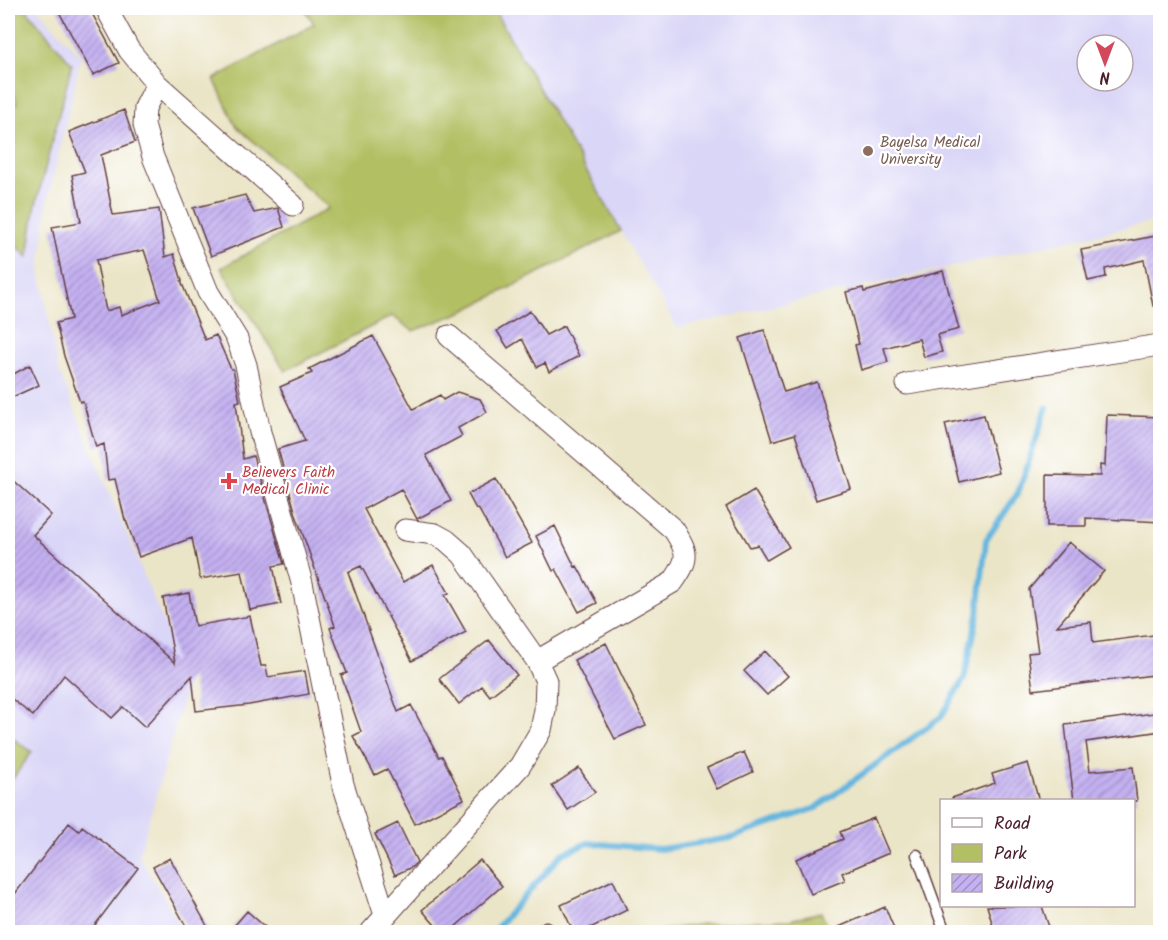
<svg xmlns="http://www.w3.org/2000/svg" width="1168" height="940" font-family="Kalam,sans-serif">
  <style>
    .built { fill: #dad6f7; fill-rule: evenodd }
    .green { fill: #b2c063; stroke: #7e7047; stroke-width: 1.5 }
    .lines { fill: none; stroke-linecap: round; stroke-linejoin: round }
    .stream { stroke: #63b5de; stroke-width: 6 }
    .building { fill: url(#building-hatch); fill-rule: evenodd }
    .lane-casing { stroke: #623d42; stroke-width: 13 }
    .street-casing { stroke: #623d42; stroke-width: 23 }
    .lane { stroke: #fff; stroke-width: 10 }
    .street { stroke: #fff; stroke-width: 21 }
    .education-dot { fill: #8d6e63; stroke: #fff; stroke-width: 2 }
    .health-dot { fill: #e0444e; stroke: #fff; stroke-width: 2 }
    .labels { text-anchor: middle; stroke-width: 4.5; stroke-linejoin: round; paint-order: stroke }
    .education-label { font-size: 15px; fill: #785e54; stroke: #fff; text-anchor: start }
    .health-label { font-size: 15px; fill: #be3a42; stroke: #fff; text-anchor: start }
  </style>
  <defs>
    <pattern id="building-hatch" width="6" height="6" patternUnits="userSpaceOnUse" patternTransform="scale(1.5)"><rect width="6" height="6" fill="#c4b1f2"/><path d="M-1 1l2-2M0 6l6-6M5 7l2-2" fill="none" stroke="#a18fc4"/></pattern>
  </defs>
  <rect width="100%" height="100%" fill="#fff"/>
  <filter id="ink" filterUnits="userSpaceOnUse"><feTurbulence type="fractalNoise" baseFrequency=".0167" numOctaves="2"/><feDisplacementMap in="SourceGraphic" scale="12" xChannelSelector="R" yChannelSelector="G"/><feConvolveMatrix kernelMatrix="1 2 1 2 8 2 1 2 1" color-interpolation-filters="sRGB"/></filter>
  <filter id="wash" filterUnits="userSpaceOnUse"><feTurbulence type="fractalNoise" baseFrequency=".008" numOctaves="4" result="noise"/><feDisplacementMap in="SourceGraphic" scale="24" xChannelSelector="R" yChannelSelector="G"/><feGaussianBlur stdDeviation="1.35" result="paint"/><feColorMatrix in="noise" values="0 0 0 0 0 0 0 0 0 0 0 0 0 0 0 0 0 1.4 0 .05"/><feComposite in="paint" operator="in"/></filter>
  <g filter="url(#wash)">
    <rect width="100%" height="100%" fill="#ebe5c7"/>
    <!-- built -->
    <path class="built" d="M 8,8 L 37,8 L 81,57 L 47,205 L 40,270 L 58,369 L 188,681 L 139,856 L 184,932 L 8,932 Z
      M 493,8 L 1160,8 L 1160,220 L 677,328 ZM 1087,45 L 1123,45 L 1123,81 L 1087,81 Z"/>
    <!-- green -->
    <path class="green" d="M 8,8 L 25,8 L 72,64 L 35,208 L 28,257 L 8,238 L 8,108 L 17,103 L 8,80 Z
      M 304,8 L 493,8 L 621,231 L 464,311 L 413,331 L 392,316 L 285,371 L 221,268 L 329,208 L 236,126 L 214,79 L 314,24 Z
      M 8,735 L 32,752 L 8,785 Z
      M 821,912 L 829,932 L 653,932 L 701,924 L 789,920 Z"/>
    <g class="lines">
      <!-- stream -->
      <path class="stream" d="M 493,932 L 562,854 L 588,843 L 660,849 L 731,838 L 816,808 L 941,717 L 964,679 L 978,614 L 986,540 L 1018,493 L 1047,407"/>
    </g>
    <g id="blocks">
      <!-- building -->
      <path class="building" d="M 57,8 L 89,8 L 119,63 L 93,75 Z
        M 124,110 L 135,142 L 101,155 L 113,215 L 159,209 L 165,257 L 174,254 L 182,281 L 181,281 L 205,340 L 216,335 L 231,369 L 233,369 L 240,401 L 236,402 L 243,459 L 253,456 L 284,564 L 273,566 L 281,604 L 250,610 L 242,572 L 200,579 L 192,538 L 139,557 L 126,520 L 125,520 L 115,479 L 108,480 L 104,444 L 96,447 L 83,401 L 80,402 L 64,356 L 56,323 L 71,319 L 52,227 L 81,222 L 72,175 L 85,172 L 69,132 ZM 144,250 L 160,300 L 121,315 L 119,307 L 106,311 L 96,260 Z
        M 245,195 L 254,213 L 278,208 L 284,227 L 211,256 L 193,208 Z
        M 1161,235 L 1161,305 L 1153,306 L 1144,260 L 1105,269 L 1106,277 L 1088,281 L 1081,250 Z
        M 943,271 L 959,329 L 937,335 L 942,352 L 924,357 L 919,339 L 884,348 L 888,362 L 861,370 L 855,345 L 859,344 L 846,292 L 863,288 L 864,292 Z
        M 530,311 L 546,335 L 564,326 L 579,356 L 549,372 L 545,363 L 537,367 L 522,339 L 508,348 L 497,331 Z
        M 764,330 L 784,392 L 817,382 L 851,489 L 816,500 L 795,434 L 772,441 L 740,338 Z
        M 373,336 L 413,409 L 440,395 L 443,400 L 457,392 L 480,399 L 487,412 L 458,428 L 462,436 L 426,455 L 451,501 L 417,519 L 401,489 L 364,509 L 403,582 L 433,565 L 449,593 L 445,595 L 466,632 L 412,661 L 361,566 L 348,572 L 398,712 L 411,705 L 439,757 L 442,756 L 464,799 L 415,824 L 387,769 L 375,775 L 353,736 L 361,732 L 341,675 L 347,673 L 330,628 L 335,626 L 296,515 L 278,449 L 305,441 L 280,387 L 312,373 L 309,369 Z
        M 30,365 L 39,385 L 8,399 L 8,377 Z
        M 984,415 L 999,472 L 959,482 L 945,424 Z
        M 1107,415 L 1161,417 L 1161,522 L 1086,518 L 1086,526 L 1047,526 L 1047,475 L 1100,476 L 1100,465 L 1105,466 Z
        M 8,476 L 51,515 L 33,535 L 175,663 L 163,598 L 189,593 L 195,626 L 250,616 L 261,666 L 266,666 L 268,677 L 305,671 L 309,694 L 249,705 L 196,711 L 192,676 L 145,727 L 123,707 L 112,718 L 64,675 L 33,716 L 8,696 Z
        M 496,479 L 532,543 L 505,557 L 478,508 L 476,509 L 468,494 Z
        M 754,490 L 789,547 L 767,560 L 758,545 L 750,547 L 726,507 Z
        M 555,526 L 575,567 L 577,566 L 597,603 L 579,612 L 556,569 L 553,571 L 536,536 Z
        M 1069,542 L 1104,571 L 1057,626 L 1091,622 L 1093,643 L 1161,634 L 1161,674 L 1033,690 L 1028,653 L 1038,652 L 1029,589 Z
        M 489,640 L 517,675 L 490,696 L 482,686 L 459,704 L 439,679 Z
        M 606,643 L 646,725 L 615,739 L 574,660 Z
        M 765,651 L 788,676 L 767,695 L 744,671 Z
        M 1161,712 L 1161,731 L 1086,742 L 1090,771 L 1133,767 L 1137,801 L 1074,801 L 1065,725 Z
        M 744,752 L 753,772 L 717,789 L 707,768 Z
        M 1028,763 L 1039,801 L 953,801 L 952,798 L 995,783 L 992,774 Z
        M 579,768 L 595,792 L 568,810 L 552,786 Z
        M 874,818 L 889,853 L 842,873 L 845,880 L 811,894 L 796,859 L 843,839 L 840,832 Z
        M 69,823 L 79,831 L 82,826 L 138,868 L 89,933 L 8,933 L 8,903 Z
        M 398,823 L 417,862 L 412,867 L 395,875 L 375,834 Z
        M 170,858 L 211,933 L 190,933 L 153,867 Z
        M 480,860 L 502,886 L 448,933 L 442,933 L 422,910 Z
        M 613,880 L 627,910 L 580,933 L 574,933 L 561,905 Z
        M 987,906 L 1042,906 L 1051,933 L 995,933 Z
        M 885,907 L 896,933 L 825,933 Z
        M 247,911 L 272,933 L 228,933 Z"/>
    </g>
  </g>
  <g filter="url(#ink)">
    <use href="#blocks" fill-opacity="0" stroke="#623d42" stroke-width="1.5"/>
    <g class="lines">
      <defs>
        <path id="lane" d="M 917,855 L 945,932
          M 539,932 L 546,927"/>
        <path id="street" d="M 106,8 L 129,50 L 157,84 L 293,205
          M 157,84 L 145,108 L 144,125 L 153,157 L 208,292 L 237,339 L 246,365 L 260,432 L 302,583 L 343,784 L 385,915
          M 449,336 L 674,530 C 689,554 689,559 673,582 L 537,661
          M 907,384 L 1160,345
          M 371,932 L 520,766 L 541,730 L 545,710 L 546,681 L 537,661 L 462,554 L 446,540 L 435,534 L 405,530"/>
      </defs>
      <!-- lane casing -->
      <use href="#lane" class="lane-casing"/>
      <!-- street casing -->
      <use href="#street" class="street-casing"/>
      <!-- lane -->
      <use href="#lane" class="lane"/>
      <!-- street -->
      <use href="#street" class="street"/>
    </g>
  </g>
  <!-- markers -->
  <circle class="education-dot" cx="868" cy="151" r="6"/>
  <path class="health-dot" d="M226 472h6v6h6v6h-6v6h-6v-6h-6v-6h6z"/>
  <g class="labels">
    <!-- education labels -->
    <g class="education-label">
      <text x="880" y="147">Bayelsa Medical<tspan x="880" dy="17">University</tspan></text>
    </g>
    <!-- health labels -->
    <g class="health-label">
      <text x="242" y="477">Believers Faith<tspan x="242" dy="17">Medical Clinic</tspan></text>
    </g>
  </g>
  <!-- margin -->
  <rect width="1168" height="940" fill="none" stroke="#fff" stroke-width="30"/>
  <!-- legend -->
  <rect x="940" y="799" width="195" height="108" fill="#ffffff" stroke="#b7a5aa" stroke-width="1.5"/>
  <rect x="952" y="818" width="30" height="9" fill="#ffffff" stroke="#b7a5aa" stroke-width="1.5"/>
  <text x="994" y="829" font-size="18" fill="#4a1f2b">Road</text>
  <rect x="952" y="844" width="30" height="18" fill="#b2c063" stroke="#b7a5aa" stroke-width="1.5"/>
  <text x="994" y="859" font-size="18" fill="#4a1f2b">Park</text>
  <rect x="952" y="874" width="30" height="18" fill="url(#building-hatch)" stroke="#b7a5aa" stroke-width="1.5"/>
  <text x="994" y="889" font-size="18" fill="#4a1f2b">Building</text>
  <!-- north arrow -->
  <g transform="translate(1105 63) rotate(180)"><circle r="28" fill="#ffffff" stroke="#b7a5aa" stroke-width="1.5"/>
  <path d="M0-4.5L10 22L0 15L-10 22Z" fill="#d1495b"/>
  <text y="-9" font-size="16" font-weight="bold" text-anchor="middle" fill="#4a1f2b">N</text>
  </g>
</svg>
